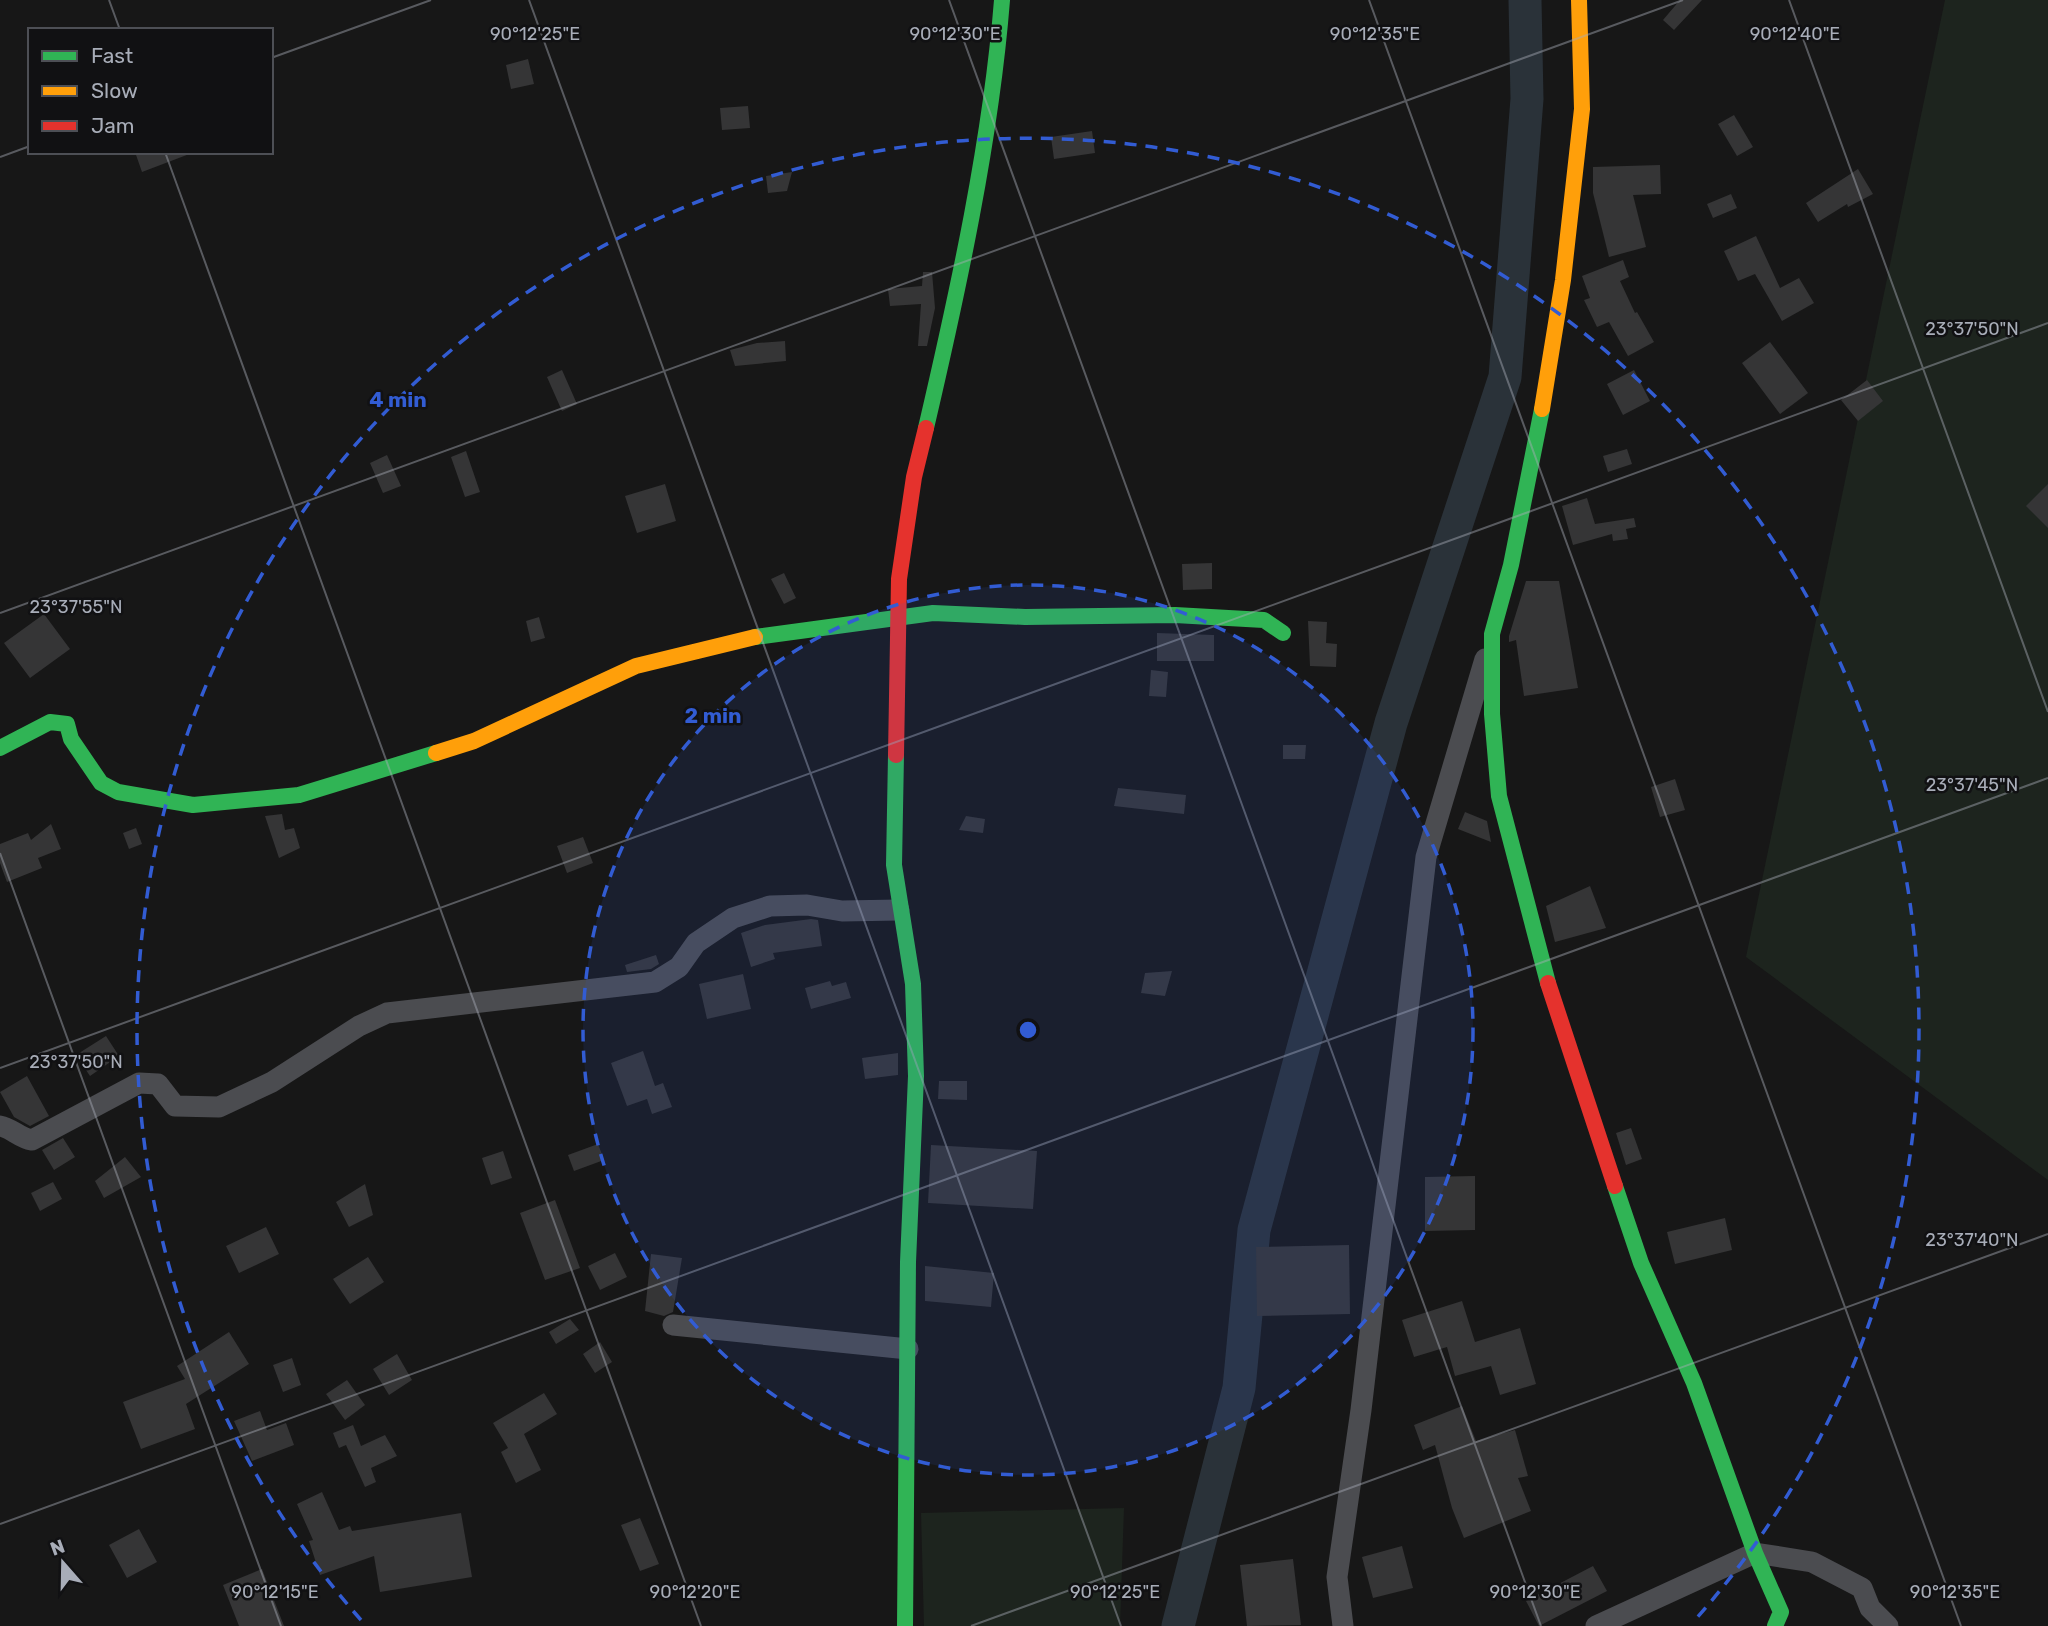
<svg xmlns="http://www.w3.org/2000/svg" width="2048" height="1626" font-family="Rubik,sans-serif">
  <style>
    .green { fill: #1d241e }
    .lines { fill: none; stroke-linecap: round; stroke-linejoin: round }
    .river { stroke: #2a3239; stroke-width: 33 }
    .building { fill: #353536 }
    .street { stroke: #4b4c50; stroke-width: 21 }
    .fast { stroke: #30b455; stroke-width: 16 }
    .slow { stroke: #ff9f0a; stroke-width: 16 }
    .jam { stroke: #e5322d; stroke-width: 16 }
    .ticks { fill: none; stroke: #a8adb8; stroke-width: 2; stroke-opacity: 0.45 }
    .ring { fill: none; stroke: #325cd3; stroke-width: 3.5; stroke-dasharray: 12 9 }
    .ticks-label { font-size: 18px; text-anchor: middle; fill: #a8adb8; stroke: #111113; stroke-width: 5; stroke-linejoin: round; paint-order: stroke }
    .centre { fill: #325cd3; stroke: #111113; stroke-width: 3.5 }
    .ring-label { font-size: 21px; text-anchor: middle; font-weight: bold; fill: #325cd3; stroke: #111113; stroke-width: 5; stroke-linejoin: round; paint-order: stroke }
  </style>
  <rect width="100%" height="100%" fill="#171717"/>
  <!-- green -->
  <path class="green" d="M 1945,0 L 2048,0 L 2048,1180 L 1746,957 Z
    M 1124,1508 L 1120,1626 L 924,1626 L 921,1513 Z"/>
  <g class="lines">
    <!-- river -->
    <path class="river" d="M 1178,1626 L 1239,1388 L 1254,1230 L 1391,723 L 1505,377 L 1527,99 L 1525,0"/>
  </g>
  <!-- building -->
  <path class="building" d="M 1680,0 L 1702,0 L 1674,30 L 1663,20 Z
    M 528,59 L 534,84 L 511,89 L 506,65 Z
    M 748,106 L 750,128 L 722,130 L 720,108 Z
    M 1734,115 L 1753,147 L 1737,156 L 1718,124 Z
    M 1092,131 L 1095,153 L 1054,159 L 1051,137 Z
    M 135,152 L 191,152 L 192,153 L 142,172 Z
    M 1660,165 L 1661,194 L 1633,195 L 1646,247 L 1609,257 L 1593,193 L 1593,167 Z
    M 1858,169 L 1873,194 L 1848,207 L 1847,204 L 1818,222 L 1806,203 Z
    M 792,172 L 787,191 L 768,193 L 766,176 Z
    M 1731,194 L 1737,208 L 1713,218 L 1707,204 Z
    M 1756,236 L 1780,288 L 1799,278 L 1814,303 L 1782,321 L 1755,274 L 1738,281 L 1724,251 Z
    M 1623,260 L 1629,277 L 1620,281 L 1635,313 L 1637,312 L 1654,342 L 1628,356 L 1609,322 L 1597,327 L 1584,300 L 1590,298 L 1582,276 Z
    M 923,272 L 932,272 L 935,308 L 927,346 L 918,346 L 921,304 L 890,306 L 888,289 L 922,286 Z
    M 785,341 L 786,361 L 735,366 L 730,350 L 757,343 Z
    M 1770,342 L 1808,393 L 1780,414 L 1742,363 Z
    M 562,370 L 577,404 L 562,411 L 547,377 Z
    M 1634,370 L 1650,401 L 1623,415 L 1607,384 Z
    M 1867,380 L 1883,401 L 1858,421 L 1841,400 Z
    M 1627,449 L 1632,464 L 1608,472 L 1603,456 Z
    M 466,451 L 480,492 L 465,497 L 451,457 Z
    M 387,455 L 401,486 L 383,493 L 370,463 Z
    M 665,484 L 676,521 L 637,533 L 625,496 Z
    M 2048,484 L 2048,528 L 2026,506 Z
    M 1587,498 L 1595,524 L 1634,518 L 1636,527 L 1626,529 L 1628,539 L 1613,541 L 1612,534 L 1573,545 L 1562,506 Z
    M 1212,563 L 1212,589 L 1183,590 L 1182,564 Z
    M 784,573 L 796,598 L 784,604 L 771,579 Z
    M 1526,581 L 1559,581 L 1578,688 L 1524,696 L 1516,640 L 1509,642 L 1509,636 Z
    M 44,614 L 70,649 L 30,678 L 4,643 Z
    M 539,617 L 545,638 L 531,642 L 526,621 Z
    M 1308,621 L 1327,622 L 1326,643 L 1337,644 L 1336,667 L 1310,666 Z
    M 1157,633 L 1214,635 L 1214,661 L 1157,661 Z
    M 1151,670 L 1168,672 L 1166,697 L 1149,696 Z
    M 1283,745 L 1306,745 L 1305,759 L 1283,759 Z
    M 1675,779 L 1685,810 L 1660,817 L 1651,787 Z
    M 1118,788 L 1186,795 L 1184,814 L 1114,806 Z
    M 1465,812 L 1487,821 L 1491,842 L 1458,829 Z
    M 282,814 L 285,830 L 294,828 L 300,848 L 279,858 L 265,816 Z
    M 966,816 L 985,819 L 983,833 L 959,830 Z
    M 51,824 L 61,849 L 38,858 L 42,868 L 7,882 L 0,863 L 0,844 L 28,833 L 31,840 Z
    M 136,828 L 142,844 L 129,849 L 123,833 Z
    M 583,837 L 593,863 L 567,873 L 557,846 Z
    M 1590,886 L 1606,928 L 1555,942 L 1546,906 Z
    M 811,919 L 818,920 L 822,946 L 773,953 L 775,959 L 751,967 L 741,933 L 765,925 Z
    M 656,955 L 659,964 L 651,969 L 627,972 L 625,965 Z
    M 1172,971 L 1165,996 L 1141,993 L 1145,973 Z
    M 743,974 L 751,1009 L 707,1019 L 699,984 Z
    M 830,981 L 832,986 L 846,982 L 851,998 L 811,1009 L 805,988 Z
    M 106,1036 L 119,1056 L 90,1076 L 76,1055 Z
    M 643,1051 L 655,1086 L 663,1083 L 672,1107 L 652,1114 L 647,1099 L 627,1106 L 611,1063 Z
    M 898,1053 L 898,1075 L 865,1079 L 862,1058 Z
    M 27,1076 L 49,1116 L 30,1126 L 14,1117 L 0,1092 Z
    M 939,1081 L 967,1081 L 967,1100 L 938,1099 Z
    M 1631,1128 L 1642,1159 L 1626,1165 L 1616,1133 Z
    M 63,1138 L 75,1157 L 54,1170 L 42,1150 Z
    M 598,1144 L 604,1160 L 574,1171 L 568,1155 Z
    M 931,1145 L 1037,1151 L 1033,1209 L 928,1203 Z
    M 503,1151 L 512,1178 L 491,1185 L 482,1158 Z
    M 125,1157 L 141,1177 L 104,1198 L 95,1181 Z
    M 1475,1176 L 1475,1230 L 1425,1231 L 1425,1177 Z
    M 53,1182 L 62,1199 L 40,1211 L 31,1193 Z
    M 365,1184 L 373,1215 L 349,1227 L 336,1202 Z
    M 555,1200 L 580,1268 L 545,1280 L 520,1213 Z
    M 1725,1218 L 1732,1250 L 1675,1264 L 1667,1232 Z
    M 266,1227 L 279,1254 L 239,1273 L 226,1246 Z
    M 1349,1245 L 1350,1314 L 1257,1316 L 1256,1247 Z
    M 615,1253 L 627,1277 L 600,1290 L 588,1266 Z
    M 651,1254 L 682,1258 L 673,1312 L 664,1316 L 645,1311 Z
    M 368,1257 L 384,1282 L 350,1304 L 333,1279 Z
    M 925,1266 L 994,1273 L 991,1307 L 925,1301 Z
    M 1462,1301 L 1475,1342 L 1520,1328 L 1536,1384 L 1500,1395 L 1491,1366 L 1455,1376 L 1447,1347 L 1414,1357 L 1402,1320 Z
    M 570,1319 L 579,1330 L 556,1344 L 549,1332 Z
    M 229,1332 L 249,1364 L 186,1404 L 195,1429 L 141,1449 L 123,1402 L 185,1379 L 177,1366 Z
    M 600,1342 L 612,1362 L 595,1373 L 583,1354 Z
    M 397,1354 L 412,1380 L 389,1395 L 373,1369 Z
    M 292,1358 L 301,1385 L 283,1392 L 273,1365 Z
    M 347,1380 L 365,1405 L 345,1420 L 326,1394 Z
    M 544,1393 L 557,1414 L 524,1434 L 541,1470 L 516,1483 L 501,1452 L 508,1448 L 493,1423 Z
    M 1462,1406 L 1476,1441 L 1515,1430 L 1528,1476 L 1518,1478 L 1531,1511 L 1464,1538 L 1452,1508 L 1435,1445 L 1423,1450 L 1414,1425 Z
    M 260,1411 L 267,1430 L 286,1423 L 294,1445 L 252,1461 L 234,1421 Z
    M 353,1425 L 361,1446 L 385,1435 L 397,1456 L 371,1468 L 376,1482 L 365,1487 L 346,1445 L 339,1448 L 333,1433 Z
    M 322,1492 L 339,1530 L 350,1526 L 352,1531 L 461,1513 L 472,1577 L 380,1592 L 374,1556 L 320,1575 L 309,1541 L 313,1540 L 297,1504 Z
    M 640,1518 L 659,1564 L 640,1571 L 621,1525 Z
    M 139,1529 L 157,1562 L 127,1578 L 109,1545 Z
    M 1402,1546 L 1413,1588 L 1373,1598 L 1362,1557 Z
    M 1293,1559 L 1301,1625 L 1247,1626 L 1240,1565 Z
    M 1593,1566 L 1607,1591 L 1539,1626 L 1526,1601 Z
    M 262,1569 L 284,1626 L 239,1626 L 223,1585 Z"/>
  <g class="lines">
    <!-- street -->
    <path class="street" d="M 0,1126 C 12,1128 19,1138 32,1140 L 139,1083 L 158,1084 L 175,1106 L 219,1107 L 272,1082 L 359,1026 L 387,1013 L 655,982 L 679,967 L 696,943 L 733,918 L 770,906 L 807,905 L 842,911 L 899,910
      M 673,1325 L 908,1349
      M 1343,1626 L 1337,1577 L 1361,1410 L 1426,857 L 1485,659
      M 1596,1626 L 1755,1553 L 1812,1562 L 1862,1588 L 1870,1608 L 1888,1626"/>
    <!-- fast -->
    <path class="fast" d="M 1542,409 L 1511,565 L 1492,634 L 1492,714 L 1499,796 L 1548,983
      M 926,428 C 958,291 991,140 1002,0
      M 755,637 L 933,613 L 1025,617 L 1175,615 L 1264,620 L 1283,633
      M 0,748 L 50,722 L 67,724 L 71,739 L 101,783 L 118,792 L 193,805 L 299,795 L 436,753
      M 896,755 L 894,865 L 913,984 L 916,1076 L 908,1262 L 905,1626
      M 1615,1186 L 1641,1263 L 1694,1383 L 1755,1553 L 1781,1612 L 1775,1626"/>
    <!-- slow -->
    <path class="slow" d="M 1542,409 L 1563,280 L 1582,109 L 1579,0
      M 436,753 L 474,741 L 636,666 L 755,637"/>
    <!-- jam -->
    <path class="jam" d="M 896,755 L 899,579 L 914,477 L 926,428
      M 1548,983 L 1615,1186"/>
  </g>
  <!-- ticks -->
  <path class="ticks" d="M 109,0 L 120,30M 529,0 L 1121,1626M 949,0 L 1541,1626M 1369,0 L 1961,1626M 1789,0 L 2048,712M 271,58 L 431,0M 165,152 L 701,1626M 0,157 L 30,146M 0,613 L 1683,0M 0,853 L 281,1626M 0,1068 L 2048,323M 0,1524 L 2048,778M 971,1626 L 2048,1234"/>
  <!-- distance rings -->
  <circle cx="1028" cy="1030" r="445" fill="#325cd3" fill-opacity=".12"/>
  <g class="ring">
    <circle cx="1028" cy="1030" r="445"/>
    <path d="M361 1620A891 891 0 1 1 1695 1620"/>
  </g>
  <g class="ticks-label">
    <text x="535" y="40">90°12'25"E</text>
    <text x="955" y="40">90°12'30"E</text>
    <text x="1375" y="40">90°12'35"E</text>
    <text x="1795" y="40">90°12'40"E</text>
    <text x="1972" y="335">23°37'50"N</text>
    <text x="76" y="613">23°37'55"N</text>
    <text x="1972" y="791">23°37'45"N</text>
    <text x="76" y="1068">23°37'50"N</text>
    <text x="1972" y="1246">23°37'40"N</text>
    <text x="275" y="1598">90°12'15"E</text>
    <text x="695" y="1598">90°12'20"E</text>
    <text x="1115" y="1598">90°12'25"E</text>
    <text x="1535" y="1598">90°12'30"E</text>
    <text x="1955" y="1598">90°12'35"E</text>
  </g>
  <circle cx="1028" cy="1030" r="10" class="centre"/>
  <g class="ring-label">
    <text x="398" y="407">4 min</text>
    <text x="713" y="723">2 min</text>
  </g>
  <!-- legend -->
  <rect x="28" y="28" width="245" height="126" fill="#111113" stroke="#4d4f55" stroke-width="2"/>
  <rect x="42" y="51" width="35" height="10" fill="#30b455" stroke="#4d4f55" stroke-width="2"/>
  <text x="91" y="63" font-size="21" fill="#a8adb8">Fast</text>
  <rect x="42" y="86" width="35" height="10" fill="#ff9f0a" stroke="#4d4f55" stroke-width="2"/>
  <text x="91" y="98" font-size="21" fill="#a8adb8">Slow</text>
  <rect x="42" y="121" width="35" height="10" fill="#e5322d" stroke="#4d4f55" stroke-width="2"/>
  <text x="91" y="133" font-size="21" fill="#a8adb8">Jam</text>
  <!-- north arrow -->
  <g transform="translate(63 1563) rotate(340)" stroke="#111113" stroke-width="5" paint-order="stroke">
  <path d="M0-5L12 26L0 18L-12 26Z" fill="#a8adb8"/>
  <text y="-10" font-size="19" font-weight="bold" text-anchor="middle" fill="#a8adb8">N</text>
  </g>
</svg>
